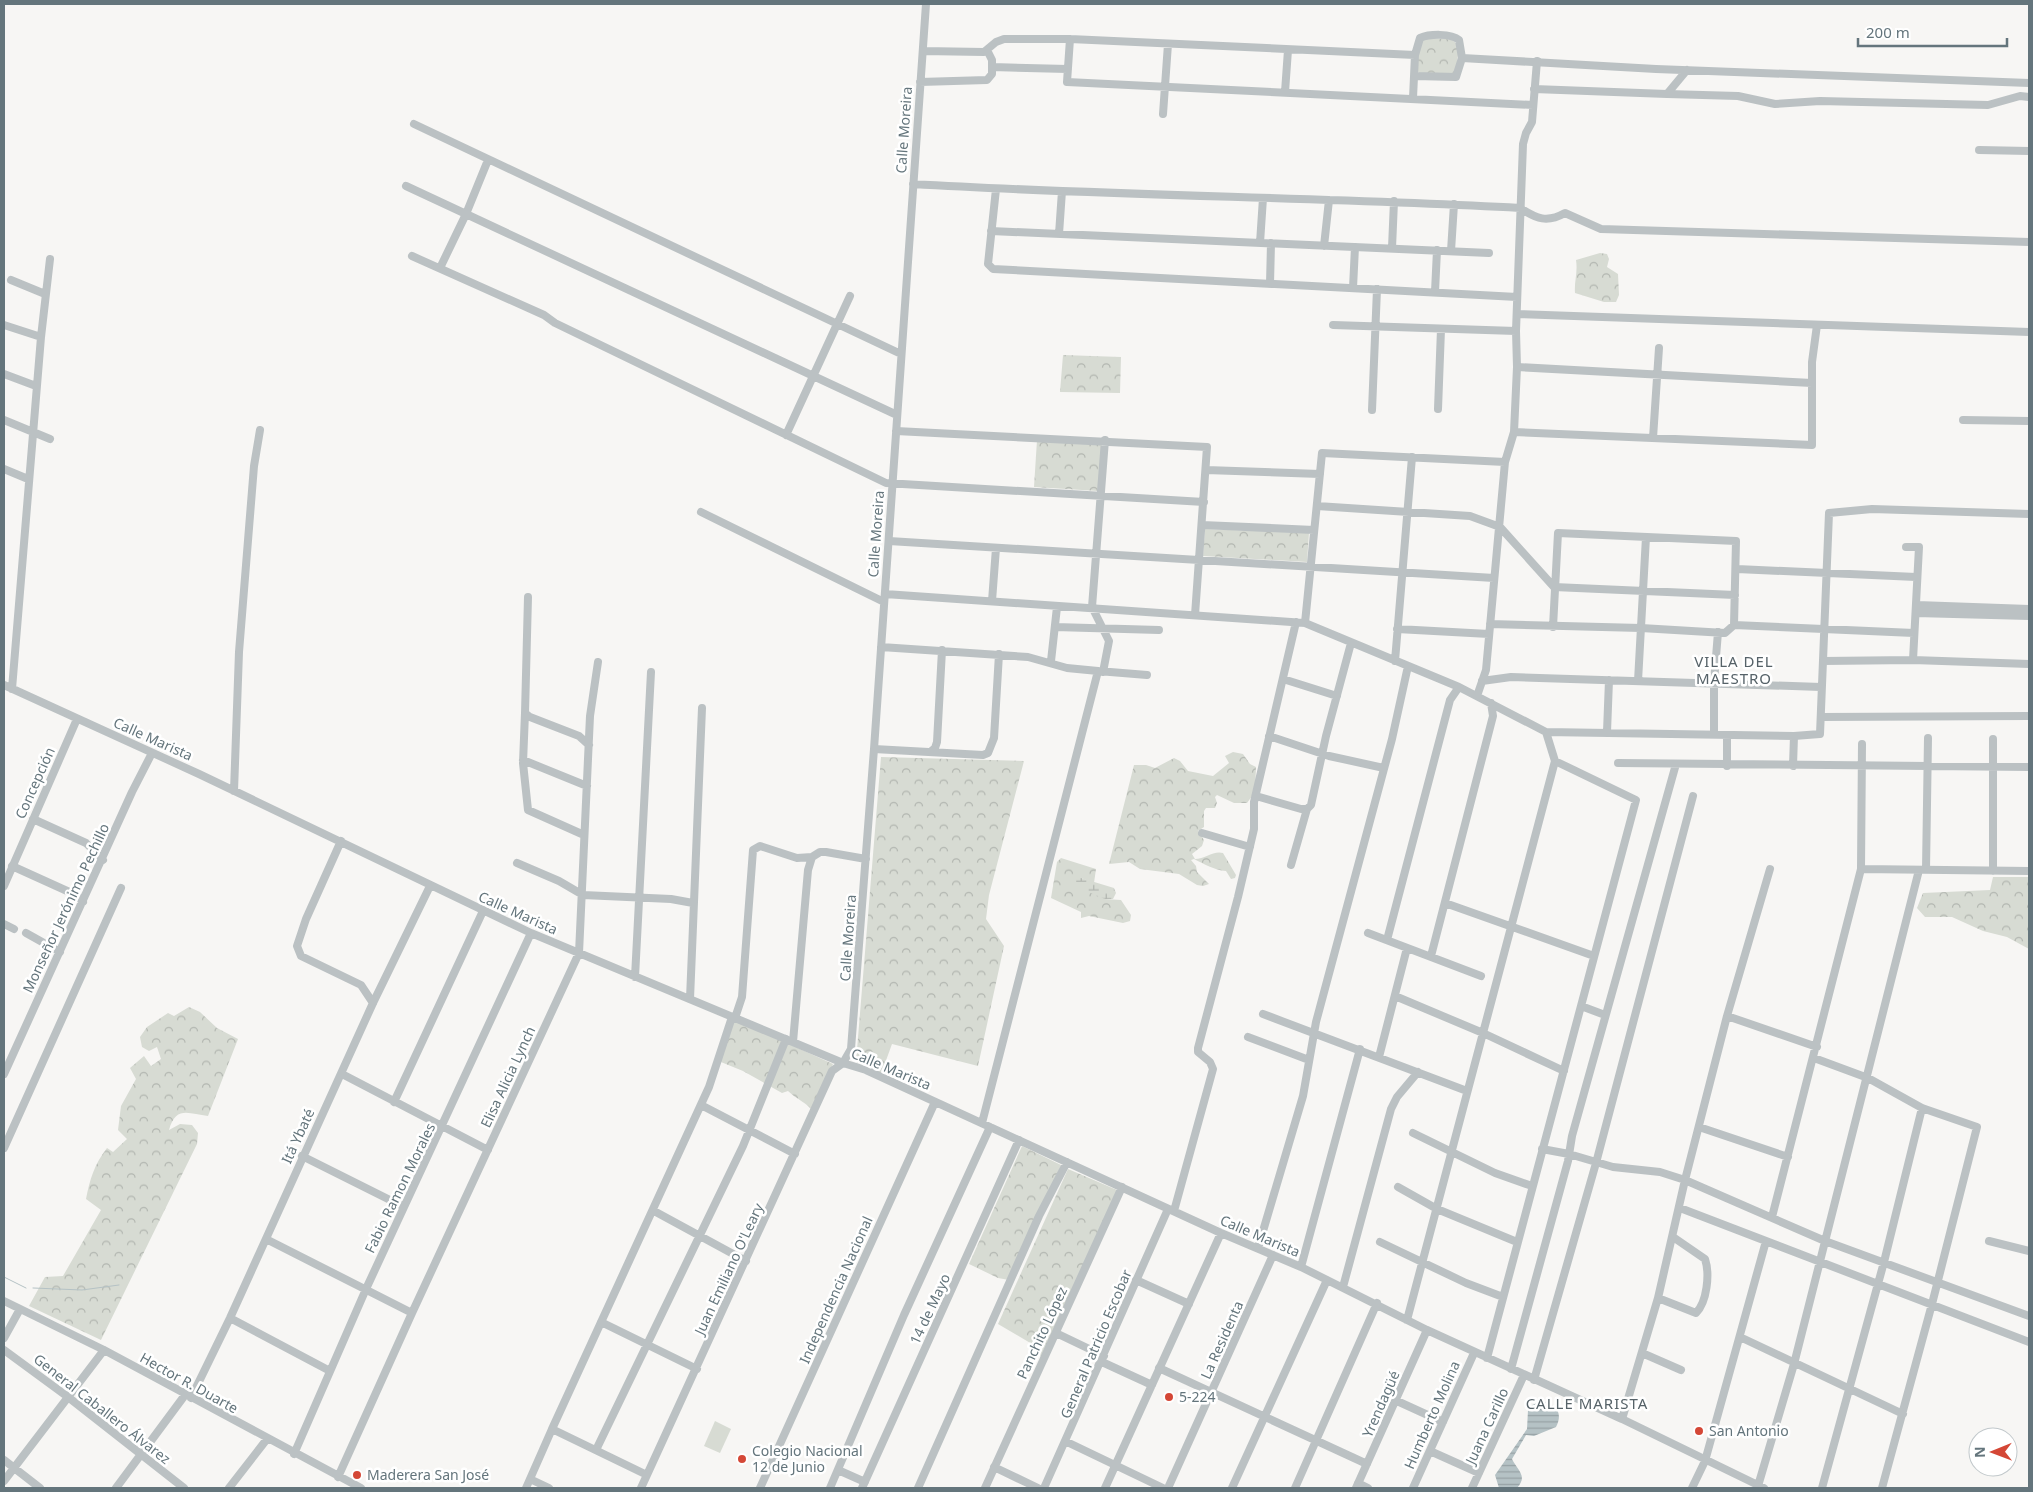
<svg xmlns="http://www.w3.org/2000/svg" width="2033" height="1492" font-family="'Noto Sans',sans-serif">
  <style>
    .forest { fill: url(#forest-crowns) }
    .wetland { fill: url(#wetland-marsh) }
    .pitch { fill: #d7dbd3 }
    .water { fill: url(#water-rules) }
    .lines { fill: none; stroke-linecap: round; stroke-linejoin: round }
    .stream { stroke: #b5c2c5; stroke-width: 1 }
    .minor { stroke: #bbc1c3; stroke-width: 8 }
    .poi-dot { fill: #d44736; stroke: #fff; stroke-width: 2 }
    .labels { text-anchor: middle; stroke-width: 5; stroke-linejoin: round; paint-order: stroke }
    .street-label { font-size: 14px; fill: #64757c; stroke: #fff }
    .poi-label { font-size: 14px; fill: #64757c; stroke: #fff; text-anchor: start }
    .neighbourhood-label { font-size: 15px; letter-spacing: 1px; fill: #566268; stroke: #fff }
  </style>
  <defs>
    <pattern id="forest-crowns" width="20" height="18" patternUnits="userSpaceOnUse" patternTransform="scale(1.25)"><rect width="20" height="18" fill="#d7dbd3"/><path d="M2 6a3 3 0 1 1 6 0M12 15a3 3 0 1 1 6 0" fill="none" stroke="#b2b6b0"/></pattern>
    <pattern id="wetland-marsh" width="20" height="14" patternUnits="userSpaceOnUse" patternTransform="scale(1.25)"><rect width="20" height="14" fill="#d7dbd3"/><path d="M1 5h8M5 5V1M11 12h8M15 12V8" fill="none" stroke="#b2b6b0"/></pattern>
    <pattern id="water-rules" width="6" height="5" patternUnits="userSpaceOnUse" patternTransform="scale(1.25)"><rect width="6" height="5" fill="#b5c2c5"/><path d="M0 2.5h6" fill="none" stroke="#97a2a5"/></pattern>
  </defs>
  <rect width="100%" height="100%" fill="#f7f6f4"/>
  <!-- forest -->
  <path class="forest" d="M 1424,39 C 1439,39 1462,34 1458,55 C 1457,62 1457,69 1454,75 L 1419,73 L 1417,70 L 1419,44 Z
    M 1600,253 L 1607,254 L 1609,259 L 1607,267 L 1618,274 L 1619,295 L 1616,302 L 1604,302 L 1575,293 C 1574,282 1578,272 1576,260 Z
    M 1063,355 L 1121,357 L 1120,393 L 1060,392 Z
    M 1037,440 L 1102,443 L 1098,491 L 1034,487 Z
    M 1205,529 L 1309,533 L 1307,562 L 1203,556 Z
    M 1233,752 L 1243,754 L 1250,764 L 1256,767 L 1255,792 L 1247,803 L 1234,803 L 1217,795 L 1215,797 L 1217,803 L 1215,808 L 1206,808 L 1204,811 L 1204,827 L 1198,831 L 1204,840 L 1202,846 L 1192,854 L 1195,859 C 1205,859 1214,850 1223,853 L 1236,875 L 1235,878 L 1231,879 L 1226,871 C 1214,870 1204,864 1194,859 L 1191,860 L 1196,866 L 1197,872 L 1209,884 L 1203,886 L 1197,885 L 1179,874 L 1140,869 L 1129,862 L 1109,864 L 1134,765 L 1146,765 L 1155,768 L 1174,758 L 1180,761 L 1188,771 L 1213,776 L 1229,763 L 1225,756 Z
    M 881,757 L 1024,761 L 989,895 L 986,919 L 1004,946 L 978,1066 L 892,1044 L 880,1077 L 856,1062 Z
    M 1061,858 L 1096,869 L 1094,883 L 1081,878 L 1105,899 L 1121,900 L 1131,915 L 1130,921 L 1123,923 L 1089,916 L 1081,918 L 1081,912 L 1051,898 L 1057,862 Z
    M 1993,877 L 2029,877 L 2029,949 L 2007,937 L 1983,931 L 1952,917 L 1925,917 L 1917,908 L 1923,893 L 1990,890 Z
    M 189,1007 L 200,1012 L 217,1028 L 238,1039 L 208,1116 C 189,1114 176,1105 169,1130 L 180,1124 L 192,1125 L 198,1133 L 197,1144 L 101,1340 L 29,1306 L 45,1277 L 63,1276 L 101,1210 L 86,1199 C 90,1179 94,1165 107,1148 L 113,1152 L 127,1139 L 118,1130 L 121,1106 L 136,1079 L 130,1068 L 144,1056 L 151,1066 L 161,1059 L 157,1047 L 149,1051 L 142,1047 L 140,1037 L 147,1027 L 168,1013 L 174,1016 Z
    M 732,1018 L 833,1064 L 813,1112 C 808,1103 796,1099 788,1091 L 782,1093 L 743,1071 L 716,1060 Z
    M 1022,1146 L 1061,1165 L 1009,1280 L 998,1278 L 969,1264 Z
    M 1068,1169 L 1117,1190 L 1042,1360 L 1037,1347 L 998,1324 Z"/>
  <!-- wetland -->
  <path class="wetland" d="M 1081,878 L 1114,888 L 1116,893 L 1113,899 L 1105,899 L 1074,886 L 1073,880 Z"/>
  <!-- pitch -->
  <path class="pitch" d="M 715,1421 L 731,1429 L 720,1453 L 704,1446 Z"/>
  <!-- water -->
  <path class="water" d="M 1543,1401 C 1557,1405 1563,1413 1556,1427 L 1534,1436 L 1526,1435 L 1512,1459 C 1518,1471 1528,1476 1517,1488 L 1499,1488 L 1495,1475 L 1527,1429 L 1528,1410 L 1532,1405 Z"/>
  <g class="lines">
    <!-- stream -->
    <path class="stream" d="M 4,1277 L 26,1288
      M 33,1288 L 82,1290 L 119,1285"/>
    <!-- minor -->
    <path class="minor" d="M 1070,39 L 1067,82 L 1533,105
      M 923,51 L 984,52 L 996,42 L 1004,39 L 1070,39 L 1415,55
      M 1462,58 L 1656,69 L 2029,83
      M 992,67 L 1068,69
      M 920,82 L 987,80 L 992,74 L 992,60 L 987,50
      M 1534,89 L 1667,94 L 1687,70
      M 1285,92 L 1288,50
      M 1667,94 L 1738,96 L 1775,104 L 1820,101 L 1988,105 L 2020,96 L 2029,97
      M 1413,98 L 1415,55 L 1420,38 C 1429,34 1451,33 1459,40 L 1462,58 L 1456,77 L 1415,76
      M 1163,114 L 1168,44
      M 414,124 L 901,354
      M 1979,150 L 2029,151
      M 913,184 C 1115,196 1318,197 1520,208 C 1537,219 1547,223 1565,213 L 1601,229 L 2029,242
      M 406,186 L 897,415
      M 996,189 L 988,264 L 993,269 L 1517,297
      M 991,231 L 1489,253
      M 1059,234 L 1062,191
      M 1260,243 L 1263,198
      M 1324,246 L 1329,200
      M 1392,248 L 1394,201
      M 1451,251 L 1454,204
      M 412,256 L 544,315 L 555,323 L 886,483 L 1204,502
      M 440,268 L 466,214 L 488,160
      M 11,280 L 45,294
      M 1270,284 L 1271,243
      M 1353,288 L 1355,247
      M 1435,292 L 1437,250
      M 1517,314 L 2029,332
      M 4,325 L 41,337
      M 1333,325 L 1516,331
      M 1517,367 L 1812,383
      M 4,374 L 36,386
      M 1438,409 L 1441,329
      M 1372,410 L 1377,289
      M 4,420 L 50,439
      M 1963,420 L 2029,421
      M 896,431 L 1207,447 L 1195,615
      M 1514,432 L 1812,445 L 1812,362 L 1817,325
      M 786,435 L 850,296
      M 1653,438 L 1659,348
      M 4,469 L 28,479
      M 1206,470 L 1320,474
      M 1317,506 L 1470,516 L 1500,527 L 1554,587 L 1735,595
      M 701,512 L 884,602
      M 1202,525 L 1314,530
      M 889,541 L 1494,578
      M 1906,547 L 1919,547 L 1913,660
      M 1737,569 L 1916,577
      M 885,594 L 1305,623 L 1459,687 L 1546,732 L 1794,736 L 1820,734 L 1829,513 L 1872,509 L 2029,514
      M 528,597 L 525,713 L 530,717 L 579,736 L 589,745
      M 992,601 L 996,548
      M 1917,605 L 2029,609
      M 1916,613 L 2029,616
      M 1305,623 L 1322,453 L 1505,462
      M 1490,624 L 1641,628 L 1725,633 L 1734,625 L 1914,633
      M 1055,627 L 1159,630
      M 1553,627 L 1558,533 L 1736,541 L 1734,625
      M 1397,629 L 1489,634
      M 881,647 L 1028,657 L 1067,668 L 1098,671
      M 1051,661 L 1057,607
      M 1395,661 L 1412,457
      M 1823,661 L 1913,660 L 2029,664
      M 1103,672 L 1109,641 L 1092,607 L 1105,440
      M 1283,679 L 1337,696
      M 1482,681 L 1511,677 L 1821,687
      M 1638,681 L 1646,537
      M 4,685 L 199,774 L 531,933 L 843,1063 L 866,1070 L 1221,1233 L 1301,1267 L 1427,1330 L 1622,1419 L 1764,1488
      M 12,689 L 41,337 L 50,259
      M 1477,696 L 1486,670 L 1505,462 L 1514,432 L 1517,367 L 1516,331 L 1523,144 L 1526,133 L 1532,122 L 1537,61
      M 525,713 L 523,763 L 528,810 L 584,835
      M 1821,717 L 2029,716
      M 1607,732 L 1609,680
      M 1714,734 L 1714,682 L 1718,632
      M 1727,735 L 1727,766
      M 1269,736 L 1329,756 L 1384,768
      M 874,749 L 983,755 L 988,753 L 994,738 L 999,654
      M 930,752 L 935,748 L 937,742 L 942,650
      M 523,760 L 587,786
      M 1618,763 L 2029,767
      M 1793,766 L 1794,736
      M 234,791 L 239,652 L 254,466 L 260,430
      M 1256,796 L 1301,809 L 1307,809 L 1311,805 L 1326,736 L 1351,643
      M 33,819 L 86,843 L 103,860
      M 1202,833 L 1250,847
      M 341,841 L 306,919 L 297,946 L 301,956 L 361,985 L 373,1003
      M 517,863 L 559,881 L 583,895 L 671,899 L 693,903
      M 1291,865 L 1307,809
      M 12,866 L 76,895 L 83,902
      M 1861,869 L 2029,871
      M 1926,870 L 1928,738
      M 1993,871 L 1993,739
      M 4,886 L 77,719
      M 1445,903 L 1594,956
      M 4,924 L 14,929
      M 26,933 L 60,952
      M 1368,933 L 1481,976
      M 1387,940 L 1450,700 L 1459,687
      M 1431,956 L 1493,716 L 1491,703
      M 635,977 L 651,672
      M 1395,996 L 1483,1033 L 1564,1071
      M 690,999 L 702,708
      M 1581,1006 L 1605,1015
      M 1263,1014 L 1467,1091
      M 1727,1016 L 1817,1047
      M 735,1018 L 742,997 L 753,850 L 760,846 L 797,858 L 812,857
      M 1248,1037 L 1309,1060
      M 793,1042 L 808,870 L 812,857 L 820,852 L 826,852 L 866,859
      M 1379,1057 L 1407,948
      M 1814,1058 L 1868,1078 L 1922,1108 L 1977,1127 L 1932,1304 L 1882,1488
      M 4,1074 L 132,792 L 152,753
      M 342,1074 L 488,1150
      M 394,1102 L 483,911
      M 701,1105 L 795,1154
      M 982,1123 L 1098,671 L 1147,675
      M 1699,1127 L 1788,1157
      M 1413,1133 L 1495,1173 L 1532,1186
      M 4,1148 L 121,888
      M 1542,1149 L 1569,1154 L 1613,1167 L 1660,1172 L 1685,1180 L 1825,1241 L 2029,1316
      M 302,1156 L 404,1207
      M 1398,1187 L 1437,1209 L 1517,1242
      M 1680,1208 L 2029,1342
      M 654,1211 L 746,1261
      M 1174,1211 L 1213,1069 L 1210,1062 L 1198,1052 L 1198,1048 L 1238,897 L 1254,829 L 1254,802 L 1296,622
      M 1772,1217 L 1861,869 L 1862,744
      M 266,1239 L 412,1313
      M 1989,1241 L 2029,1251
      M 1380,1242 L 1466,1283 L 1503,1297
      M 1258,1248 L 1303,1096 L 1316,1022 L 1392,739 L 1408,666
      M 1301,1267 L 1360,1049
      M 1136,1280 L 1189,1304
      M 1343,1287 L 1391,1109 L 1397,1097 L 1418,1072
      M 1658,1298 L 1696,1313 C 1707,1302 1710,1274 1705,1259 L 1673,1237
      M 4,1301 L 104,1350 L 361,1488
      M 230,1318 L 330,1371
      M 1407,1320 L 1555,761 L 1546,732
      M 601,1322 L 697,1369
      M 1056,1333 L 1104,1356
      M 1740,1337 L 1903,1414
      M 4,1338 L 20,1309
      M 4,1350 L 68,1397 L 184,1488
      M 1642,1353 L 1681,1370
      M 1487,1358 L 1636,800 L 1555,761
      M 1102,1362 L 1152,1385
      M 1159,1368 L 1367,1464
      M 1511,1369 L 1568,1161 L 1572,1136 L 1676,764
      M 1534,1380 L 1596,1163 L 1693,796
      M 191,1398 L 230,1318 L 373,1003 L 430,886
      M 1397,1401 L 1443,1422
      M 1622,1419 L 1658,1298 L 1685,1180 L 1727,1016 L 1770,869
      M 552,1429 L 709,1087 L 732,1017
      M 1067,1442 L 1163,1488
      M 596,1450 L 743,1146 L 786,1039
      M 1430,1451 L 1479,1473
      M 294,1454 L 366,1289 L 531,933
      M 4,1460 L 40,1488
      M 994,1467 L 1038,1488
      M 838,1470 L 865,1482
      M 338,1477 L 412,1313 L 579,953 L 590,716 L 598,662
      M 530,1479 L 549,1488
      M 4,1481 L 104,1350
      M 1358,1483 L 1368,1488
      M 1758,1486 L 1794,1364 L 1919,870
      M 116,1488 L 185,1395
      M 229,1488 L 267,1439
      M 526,1488 L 552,1429 L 647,1475
      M 641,1488 L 832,1071 L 843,1063 L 851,1049 L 874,749 L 926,4
      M 760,1488 L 935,1102
      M 830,1488 L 904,1315 L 990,1127
      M 862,1488 L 1019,1140
      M 918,1488 L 1039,1216 L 1067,1162
      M 985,1488 L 1122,1187
      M 1044,1488 L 1168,1209
      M 1105,1488 L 1221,1233
      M 1168,1488 L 1273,1255
      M 1232,1488 L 1327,1280
      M 1295,1488 L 1377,1303
      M 1356,1488 L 1427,1330
      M 1413,1488 L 1474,1353
      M 1472,1488 L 1524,1375
      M 1692,1488 L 1705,1461 L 1766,1241
      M 1822,1488 L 1884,1262 L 1922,1108"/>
  </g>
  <!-- markers -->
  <g class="poi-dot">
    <circle cx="1169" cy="1397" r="5"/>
    <circle cx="1699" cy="1431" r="5"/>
    <circle cx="742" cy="1459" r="5"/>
    <circle cx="357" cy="1475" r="5"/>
  </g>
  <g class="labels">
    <!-- street labels -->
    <g class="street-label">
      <text transform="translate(904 130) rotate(-86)" y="5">Calle Moreira</text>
      <text transform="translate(876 534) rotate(-86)" y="5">Calle Moreira</text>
      <text transform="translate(153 739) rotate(24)" y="5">Calle Marista</text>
      <text transform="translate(35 783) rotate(-66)" y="5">Concepción</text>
      <text transform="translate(66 908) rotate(-65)" y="5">Monseñor Jerónimo Pechillo</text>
      <text transform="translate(518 913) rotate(24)" y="5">Calle Marista</text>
      <text transform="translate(848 938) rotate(-86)" y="5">Calle Moreira</text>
      <text transform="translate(891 1069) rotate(23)" y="5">Calle Marista</text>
      <text transform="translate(508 1077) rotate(-65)" y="5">Elisa Alicia Lynch</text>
      <text transform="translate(298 1136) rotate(-65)" y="5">Itá Ybaté</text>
      <text transform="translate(400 1188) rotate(-64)" y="5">Fabio Ramon Morales</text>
      <text transform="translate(1260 1236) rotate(23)" y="5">Calle Marista</text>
      <text transform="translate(729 1269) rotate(-65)" y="5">Juan Emiliano O'Leary</text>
      <text transform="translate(836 1290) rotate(-66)" y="5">Independencia Nacional</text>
      <text transform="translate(930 1309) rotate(-65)" y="5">14 de Mayo</text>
      <text transform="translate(1042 1333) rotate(-65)" y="5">Panchito López</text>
      <text transform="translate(1222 1340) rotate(-66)" y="5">La Residenta</text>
      <text transform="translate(1096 1344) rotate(-67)" y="5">General Patricio Escobar</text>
      <text transform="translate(189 1383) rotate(29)" y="5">Hector R. Duarte</text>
      <text transform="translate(1381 1404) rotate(-66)" y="5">Yrendagüé</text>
      <text transform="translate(102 1409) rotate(38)" y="5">General Caballero Álvarez</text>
      <text transform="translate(1432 1415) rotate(-66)" y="5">Humberto Molina</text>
      <text transform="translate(1487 1426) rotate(-65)" y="5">Juana Carillo</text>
    </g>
    <!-- poi labels -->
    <g class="poi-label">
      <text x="1179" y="1402">5-224</text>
      <text x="1709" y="1436">San Antonio</text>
      <text x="752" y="1456">Colegio Nacional<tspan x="752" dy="16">12 de Junio</tspan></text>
      <text x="367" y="1480">Maderera San José</text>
    </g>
    <!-- neighbourhood labels -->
    <g class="neighbourhood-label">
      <text x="1734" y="667">VILLA DEL<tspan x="1734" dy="17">MAESTRO</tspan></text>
      <text x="1587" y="1409">CALLE MARISTA</text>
    </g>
  </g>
  <!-- border -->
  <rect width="2033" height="1492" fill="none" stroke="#64757c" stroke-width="10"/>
  <!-- north arrow -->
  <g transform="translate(1993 1452) rotate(269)"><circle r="24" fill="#ffffff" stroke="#c1c8cb"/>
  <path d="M0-4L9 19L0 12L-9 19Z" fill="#d44736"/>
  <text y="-8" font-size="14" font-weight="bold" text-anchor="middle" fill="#64757c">N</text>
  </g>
  <!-- scale -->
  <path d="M1858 38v8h149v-8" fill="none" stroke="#64757c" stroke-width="2.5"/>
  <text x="1866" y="38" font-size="15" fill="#64757c" stroke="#ffffff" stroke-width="4" paint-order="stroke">200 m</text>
</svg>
